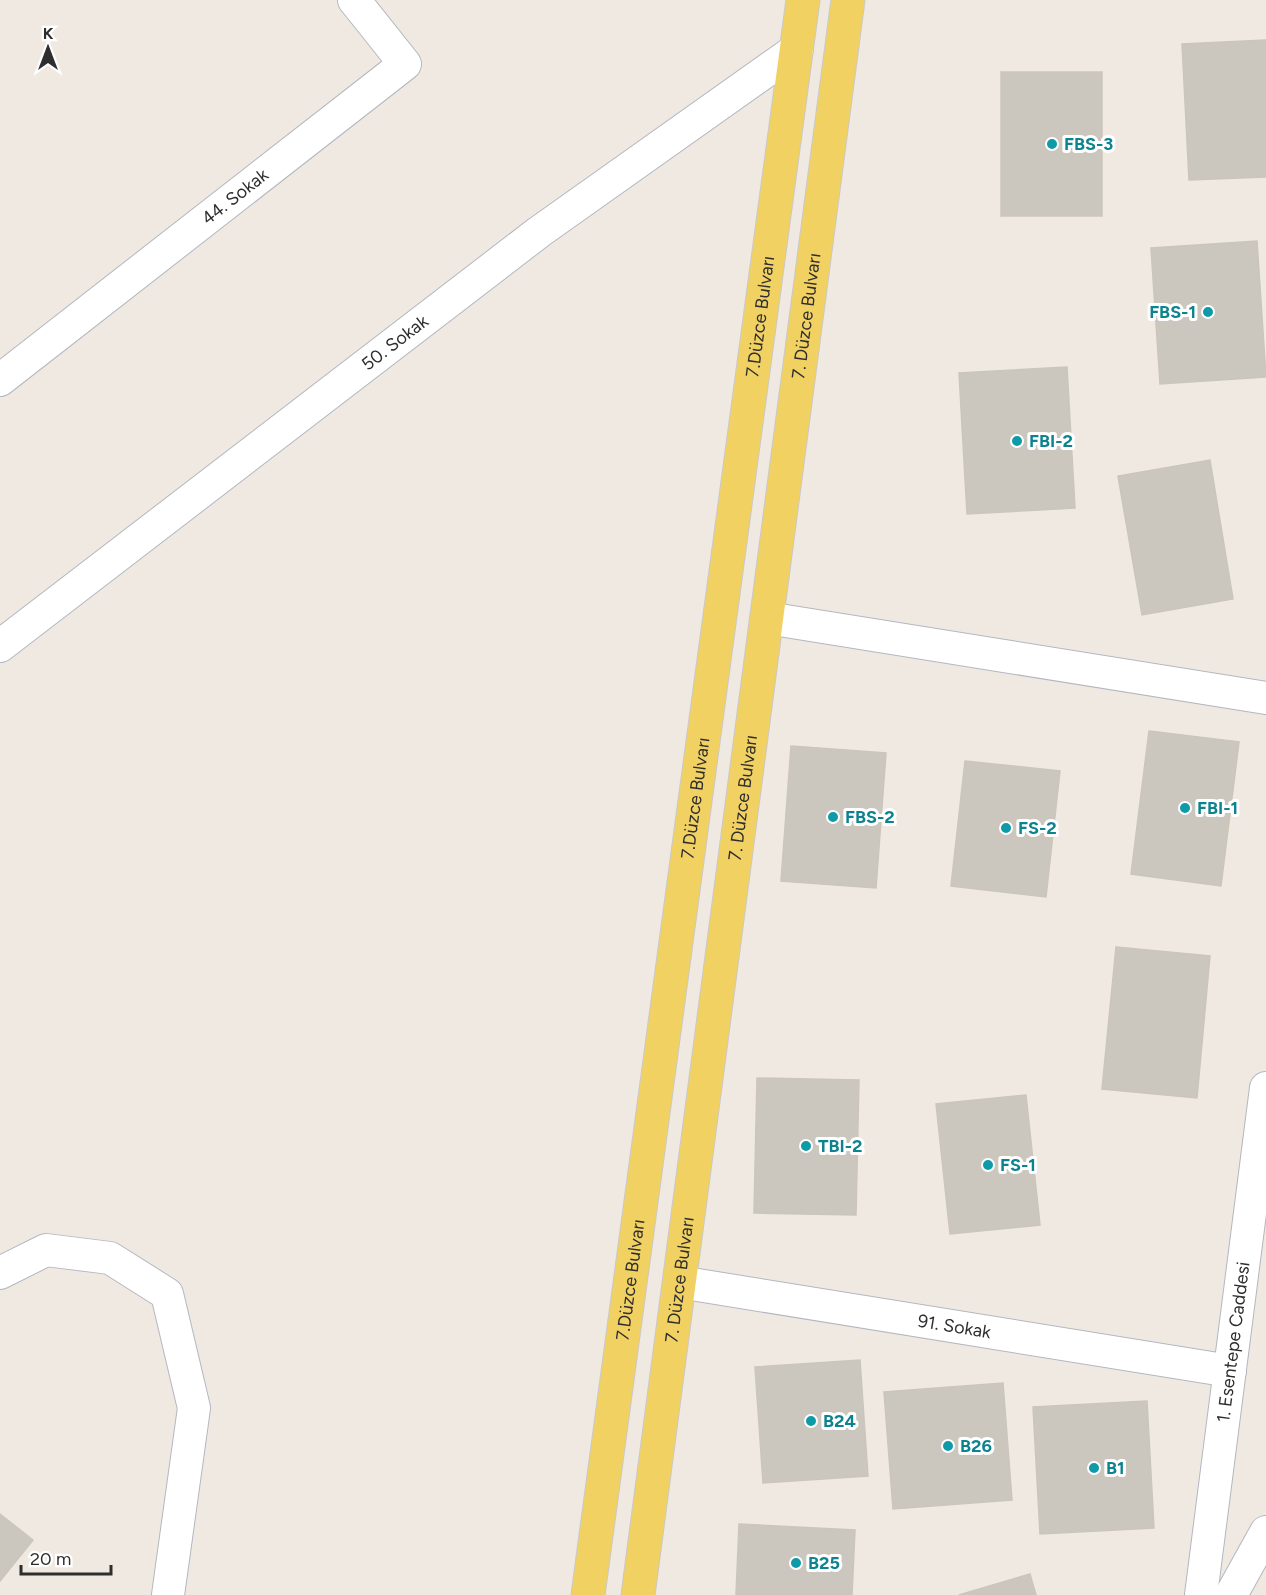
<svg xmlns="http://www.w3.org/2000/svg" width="1266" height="1595" font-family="Figtree,sans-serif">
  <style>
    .building { fill: #cbc7bf; stroke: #cbc5ba; stroke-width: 1.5 }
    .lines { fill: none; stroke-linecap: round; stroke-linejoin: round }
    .street-casing { stroke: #b4b7c1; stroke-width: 34 }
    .primary-casing { stroke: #c9c9c9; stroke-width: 35 }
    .street { stroke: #fff; stroke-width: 32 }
    .primary { stroke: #f2d163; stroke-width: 33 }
    .culture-dot { fill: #0f9aa8; stroke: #fff; stroke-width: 2 }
    .labels { text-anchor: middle; stroke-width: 6; stroke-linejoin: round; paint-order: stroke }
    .culture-label { font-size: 18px; font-weight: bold; fill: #0d838f; stroke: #fff; text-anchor: start }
    .street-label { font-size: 18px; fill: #2e2e2e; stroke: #fff }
  </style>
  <rect width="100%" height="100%" fill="#efe9e1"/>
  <!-- building -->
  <path class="building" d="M 1266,40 L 1266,177 L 1189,180 L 1182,44 Z
    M 1001,72 L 1102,72 L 1102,216 L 1001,216 Z
    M 1257,241 L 1266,377 L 1160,384 L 1151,248 Z
    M 1067,367 L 1075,508 L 967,514 L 959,373 Z
    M 1210,460 L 1233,599 L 1142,615 L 1118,476 Z
    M 1149,731 L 1239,742 L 1221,886 L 1131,874 Z
    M 791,746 L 886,753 L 876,888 L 781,881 Z
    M 965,761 L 1060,771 L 1046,897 L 951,886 Z
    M 1116,947 L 1210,956 L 1197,1098 L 1102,1089 Z
    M 757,1078 L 859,1080 L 856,1215 L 754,1213 Z
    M 1026,1095 L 1040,1225 L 950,1234 L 936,1104 Z
    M 860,1360 L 868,1476 L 763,1483 L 755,1367 Z
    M 1003,1383 L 1012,1500 L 893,1509 L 884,1392 Z
    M 1147,1401 L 1154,1528 L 1040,1534 L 1033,1407 Z
    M 0,1514 L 33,1540 L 0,1581 Z
    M 739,1524 L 855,1530 L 852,1595 L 736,1595 Z
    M 1030,1574 L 1036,1595 L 959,1595 Z"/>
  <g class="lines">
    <defs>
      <g id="street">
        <path id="s1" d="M 0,380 L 405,64 L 354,0"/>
        <path d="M 767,618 L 1266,698"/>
        <path id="s2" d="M 0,646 L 539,232 L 797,49"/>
        <path d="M 0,1273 L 46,1250 L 110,1258 L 167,1294 L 194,1408 L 168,1595"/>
        <path id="s3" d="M 679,1282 L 1230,1371"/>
        <path id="s4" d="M 1201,1595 L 1266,1088"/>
        <path d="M 1231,1595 L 1266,1532"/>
      </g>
      <g id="primary">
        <path id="s5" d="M 588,1595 L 803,0"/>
        <path id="s6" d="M 638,1595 L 848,0"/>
      </g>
    </defs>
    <!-- street casing -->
    <use href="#street" class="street-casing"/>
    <!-- primary casing -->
    <use href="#primary" class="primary-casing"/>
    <!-- street -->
    <use href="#street" class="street"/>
    <!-- primary -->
    <use href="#primary" class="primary"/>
  </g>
  <!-- markers -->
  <g class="culture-dot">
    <circle cx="1052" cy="144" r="6"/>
    <circle cx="1208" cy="312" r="6"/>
    <circle cx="1017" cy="441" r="6"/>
    <circle cx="1185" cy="808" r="6"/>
    <circle cx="833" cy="817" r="6"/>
    <circle cx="1006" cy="828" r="6"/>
    <circle cx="806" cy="1146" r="6"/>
    <circle cx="988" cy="1165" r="6"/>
    <circle cx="811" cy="1421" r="6"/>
    <circle cx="948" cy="1446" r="6"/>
    <circle cx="1094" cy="1468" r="6"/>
    <circle cx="796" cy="1563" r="6"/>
  </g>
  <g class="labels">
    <!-- culture labels -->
    <g class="culture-label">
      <text x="1064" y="150">FBS-3</text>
      <text x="1196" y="318" text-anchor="end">FBS-1</text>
      <text x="1029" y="447">FBI-2</text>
      <text x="1197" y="814">FBI-1</text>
      <text x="845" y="823">FBS-2</text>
      <text x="1018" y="834">FS-2</text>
      <text x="818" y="1152">TBI-2</text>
      <text x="1000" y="1171">FS-1</text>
      <text x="823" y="1427">B24</text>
      <text x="960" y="1452">B26</text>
      <text x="1106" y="1474">B1</text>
      <text x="808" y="1569">B25</text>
    </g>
    <!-- street labels -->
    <g class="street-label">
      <text dy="6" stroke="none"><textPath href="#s1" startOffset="298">44. Sokak</textPath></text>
      <text dy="6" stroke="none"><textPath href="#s5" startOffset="1290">7.Düzce Bulvarı</textPath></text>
      <text dy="6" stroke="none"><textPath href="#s6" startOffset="1290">7. Düzce Bulvarı</textPath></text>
      <text dy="6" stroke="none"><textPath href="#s2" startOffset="498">50. Sokak</textPath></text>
      <text dy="6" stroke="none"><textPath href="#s5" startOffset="804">7.Düzce Bulvarı</textPath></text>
      <text dy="6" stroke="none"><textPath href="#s6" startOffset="804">7. Düzce Bulvarı</textPath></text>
      <text dy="6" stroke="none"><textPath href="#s5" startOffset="318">7.Düzce Bulvarı</textPath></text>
      <text dy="6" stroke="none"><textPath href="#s6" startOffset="318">7. Düzce Bulvarı</textPath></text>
      <text dy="6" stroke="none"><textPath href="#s3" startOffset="279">91. Sokak</textPath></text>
      <text dy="6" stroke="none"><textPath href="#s4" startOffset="255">1. Esentepe Caddesi</textPath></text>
    </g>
  </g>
  <!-- north arrow -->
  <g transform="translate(48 48)" stroke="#ffffff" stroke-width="4.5" paint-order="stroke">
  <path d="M0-4.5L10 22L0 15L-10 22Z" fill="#2e2e2e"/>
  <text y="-9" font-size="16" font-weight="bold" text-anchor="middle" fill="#2e2e2e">K</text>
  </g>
  <!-- scale -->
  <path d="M21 1565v9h90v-9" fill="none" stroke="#2e2e2e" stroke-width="3"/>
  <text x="30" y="1565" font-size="18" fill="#2e2e2e" stroke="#ffffff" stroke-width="4.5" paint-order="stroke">20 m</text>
</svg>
